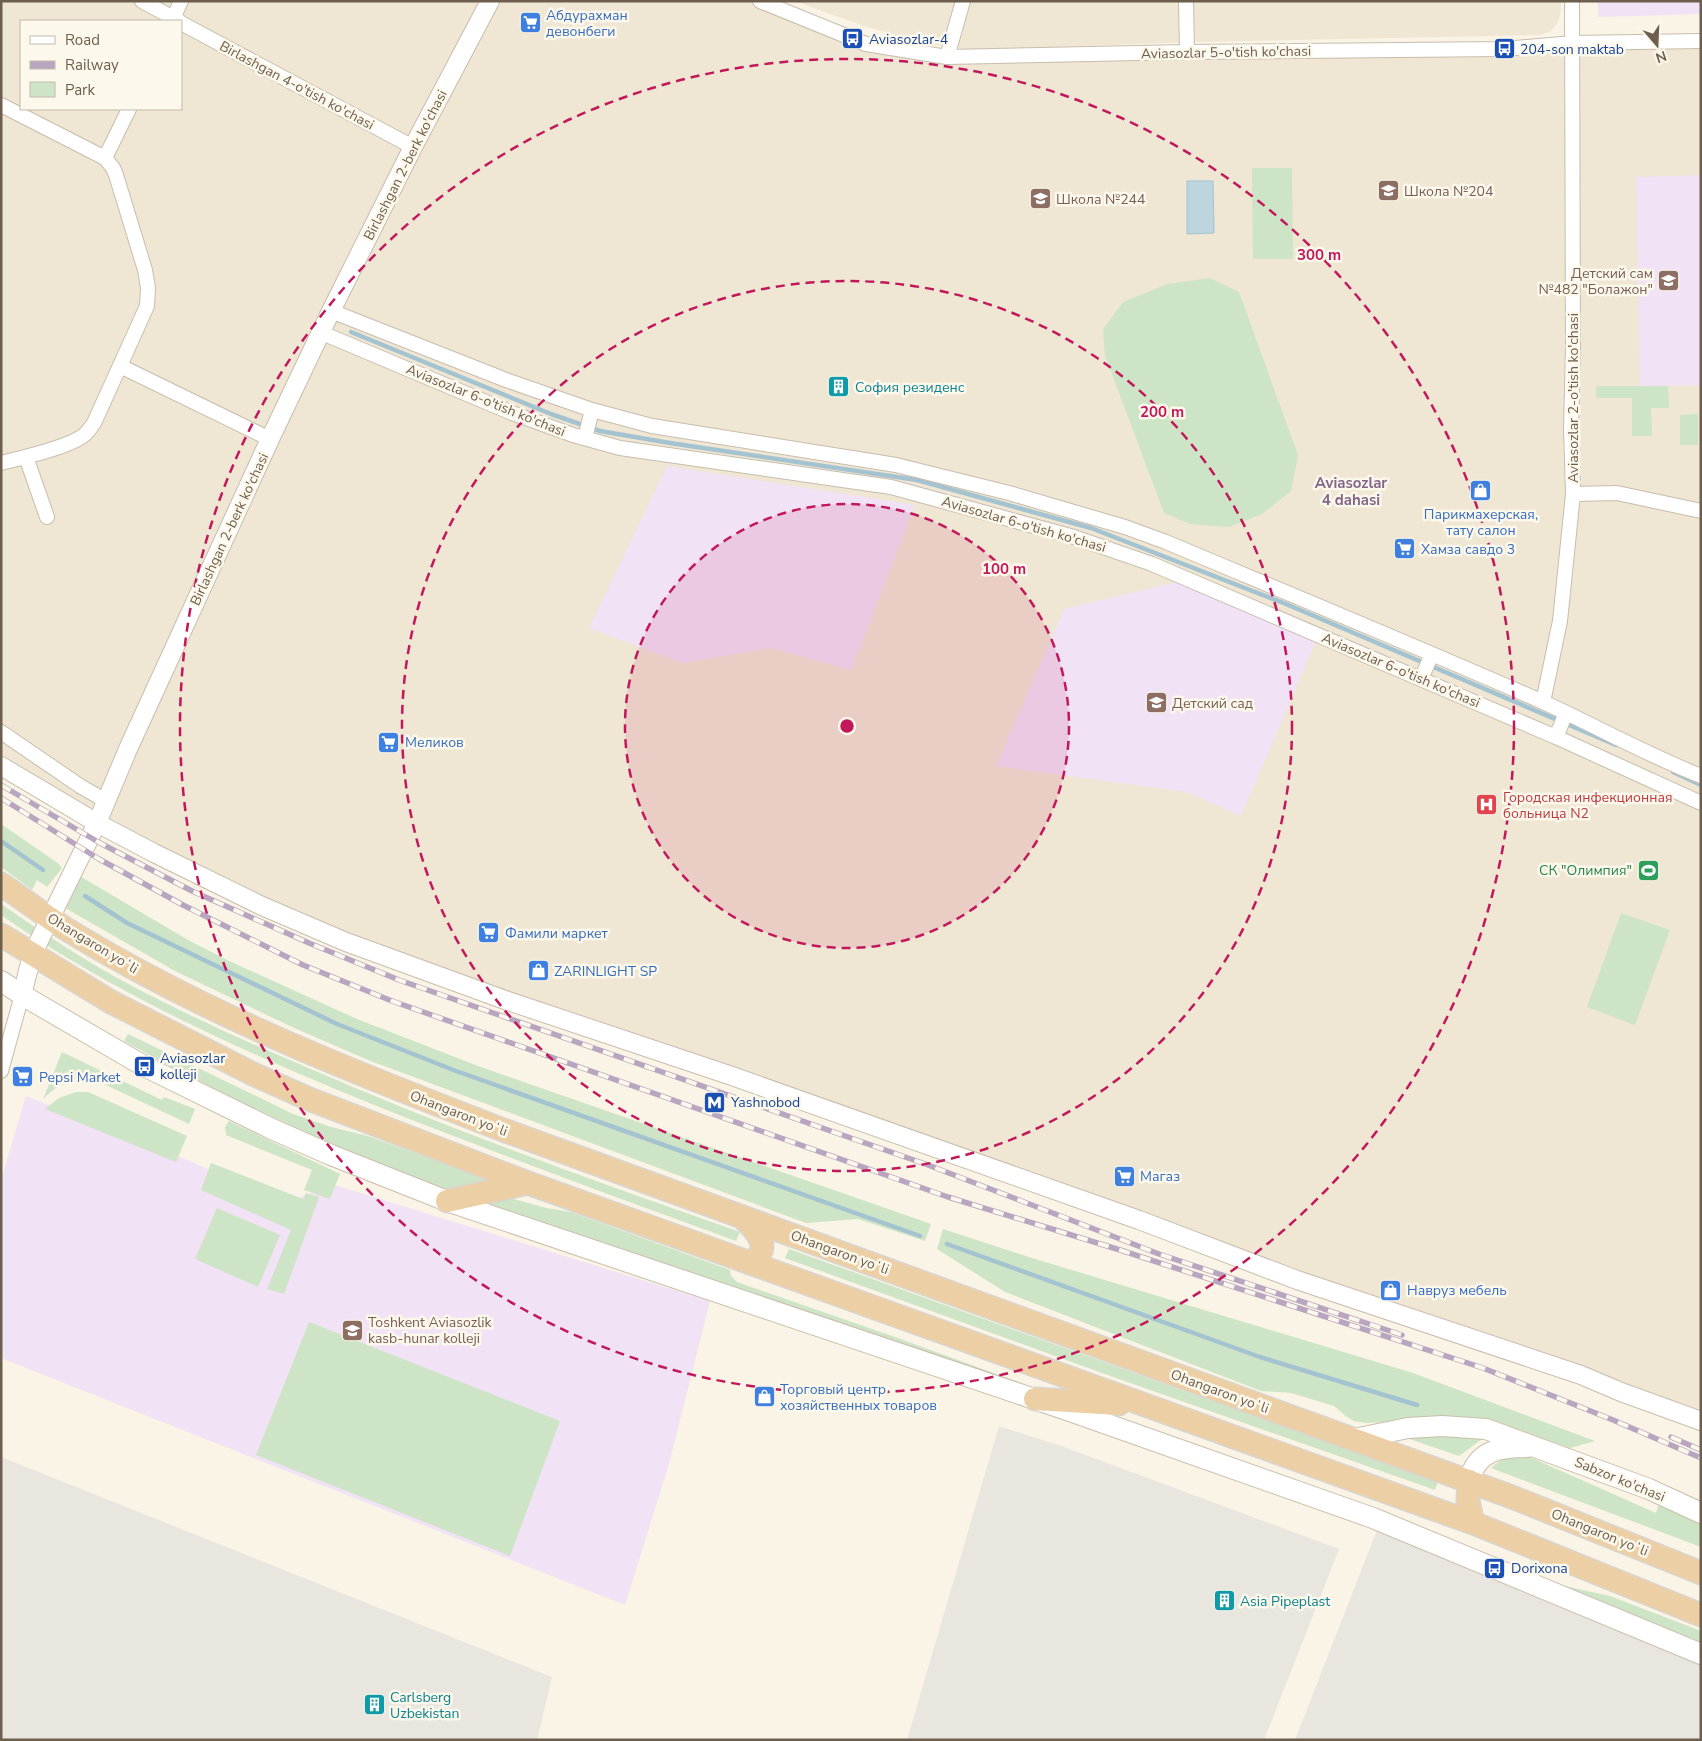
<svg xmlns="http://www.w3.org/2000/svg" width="1702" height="1741" font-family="'Nunito Sans',sans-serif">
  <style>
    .residential { fill: #efe6d4; fill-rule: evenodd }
    .industrial { fill: #e9e5df }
    .education { fill: #f1e2f5 }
    .green { fill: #cee4c6 }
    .water { fill: #bcd5df; stroke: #a4c3d0 }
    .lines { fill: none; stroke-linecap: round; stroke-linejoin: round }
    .stream { stroke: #a4c3d0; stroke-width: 4.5 }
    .minor-casing { stroke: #c8bdad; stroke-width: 16 }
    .tertiary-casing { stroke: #c8bdad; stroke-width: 20 }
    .secondary-casing { stroke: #cbbeac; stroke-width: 22 }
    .trunk-casing { stroke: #d9d5d1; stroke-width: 25 }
    .minor { stroke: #fff; stroke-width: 14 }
    .tertiary { stroke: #fff; stroke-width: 18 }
    .secondary { stroke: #fff; stroke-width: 20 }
    .trunk { stroke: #edcfa5; stroke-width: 22 }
    .rail-casing { stroke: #b8a5c0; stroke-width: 5.5 }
    .rail { stroke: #fcf8eb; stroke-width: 4; stroke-dasharray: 11; stroke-linecap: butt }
    .ring { fill: none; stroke: #c2185b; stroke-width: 2.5; stroke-dasharray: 9 6 }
    .labels { text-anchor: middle; stroke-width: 5; stroke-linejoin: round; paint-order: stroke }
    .shop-label { font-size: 14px; fill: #366cbe; stroke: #fcf8eb; text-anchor: start }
    .transit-label { font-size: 14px; fill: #164399; stroke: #fcf8eb; text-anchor: start }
    .street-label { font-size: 14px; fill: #6e5e4e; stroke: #fcf8eb }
    .education-label { font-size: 14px; fill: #785e54; stroke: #fcf8eb; text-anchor: start }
    .culture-label { font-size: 14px; fill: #0d838f; stroke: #fcf8eb; text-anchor: start }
    .health-label { font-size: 14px; fill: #be3a42; stroke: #fcf8eb; text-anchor: start }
    .leisure-label { font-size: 14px; fill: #27864d; stroke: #fcf8eb; text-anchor: end }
    .neighbourhood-label { font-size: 15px; font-weight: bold; fill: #83668a; stroke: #fcf8eb }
    .centre { fill: #c2185b; stroke: #fcf8eb; stroke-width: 2.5 }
    .ring-label { font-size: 15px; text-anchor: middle; font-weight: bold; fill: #c2185b; stroke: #fcf8eb; stroke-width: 5; stroke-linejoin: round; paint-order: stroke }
  </style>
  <rect width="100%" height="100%" fill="#f9f4e5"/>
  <!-- residential -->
  <path class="residential" d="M 1,1 L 760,1 L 866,44 L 947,57 L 1701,41 L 1701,1421 L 346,942 L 1,766 ZM 21,21 L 181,21 L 181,109 L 21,109 Z
    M 794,1 L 1561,1 L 1560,17 L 1556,25 L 1551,31 L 1540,35 L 1192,42 L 972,50 L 928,44 L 864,26 Z"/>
  <!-- industrial -->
  <path class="industrial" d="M 999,1426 L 1064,1447 L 1339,1549 L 1264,1740 L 907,1740 Z
    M 1,1457 L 552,1677 L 537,1740 L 1,1740 Z
    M 1377,1530 L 1701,1665 L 1701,1740 L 1295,1740 Z"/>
  <!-- education -->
  <path class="education" d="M 1598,1 L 1701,1 L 1701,14 L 1598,17 Z
    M 1701,175 L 1701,385 L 1640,386 L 1636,177 Z
    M 667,466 L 915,505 L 851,670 L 771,648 L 682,663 L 589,628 Z
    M 1177,582 L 1316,641 L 1241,816 L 1186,792 L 996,766 L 1064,609 Z
    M 26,1096 L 187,1160 L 285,1202 L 335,1185 L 710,1301 L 669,1464 L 625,1605 L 1,1358 L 1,1180 Z"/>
  <!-- green -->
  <path class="green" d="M 1252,168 L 1292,168 L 1293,259 L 1253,259 Z
    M 1210,278 L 1239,292 L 1298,455 L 1291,491 L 1262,514 L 1229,527 L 1190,524 L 1164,513 L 1105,355 L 1103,329 L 1123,302 L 1168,284 Z
    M 1596,386 L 1668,386 L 1669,408 L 1651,408 L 1652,436 L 1632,436 L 1632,398 L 1596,398 Z
    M 1698,414 L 1698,445 L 1680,445 L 1680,415 Z
    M 1,824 L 59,864 L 62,868 L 47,887 L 37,880 L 32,890 L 1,867 Z
    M 73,872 L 188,940 L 229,961 L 357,1019 L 478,1066 L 931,1224 L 925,1241 L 858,1219 L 806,1223 L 368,1060 L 292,1027 L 175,971 L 53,901 Z
    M 1,904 C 43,933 87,962 132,986 C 189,1016 247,1042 306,1067 C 448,1129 594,1181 740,1232 L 736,1241 C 629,1202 523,1163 417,1122 C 274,1065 129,1004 1,915 Z
    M 1621,913 L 1670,930 L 1635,1025 L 1587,1007 Z
    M 128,1034 L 293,1114 L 331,1127 L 368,1136 L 484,1178 L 486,1182 L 450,1192 L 331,1144 L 262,1112 L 175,1069 L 124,1041 Z
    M 62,1052 L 162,1100 L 164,1097 L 195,1109 L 189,1124 L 93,1079 C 71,1076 58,1084 43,1099 Z
    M 76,1092 L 88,1092 L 187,1136 L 176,1162 L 45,1109 L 59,1098 Z
    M 229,1121 L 340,1174 L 330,1199 L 304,1190 L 312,1170 L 226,1135 L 225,1127 Z
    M 211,1163 L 303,1199 L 306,1193 L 319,1197 L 284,1294 L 267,1289 L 291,1230 L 201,1190 Z
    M 510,1198 L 546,1208 L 571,1212 L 730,1270 L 731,1276 L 737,1282 L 895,1337 L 1043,1391 L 499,1210 L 491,1204 Z
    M 217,1208 L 280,1235 L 258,1287 L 195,1259 Z
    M 943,1229 L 1032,1258 L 1413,1373 L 1595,1441 L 1570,1448 L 1492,1420 L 1482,1418 L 1366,1423 L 1354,1421 L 1347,1417 L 1334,1406 L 1291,1393 L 1261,1391 L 1005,1292 L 937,1249 Z
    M 789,1249 L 1438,1482 L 1435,1490 L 1113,1377 L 785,1258 Z
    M 309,1322 L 560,1421 L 510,1556 L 256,1455 Z
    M 1442,1432 L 1485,1437 L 1459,1456 L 1398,1435 Z
    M 1525,1455 L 1656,1513 L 1660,1501 L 1701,1520 L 1701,1547 L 1491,1468 C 1501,1458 1511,1457 1525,1455 Z
    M 1560,1585 L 1610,1596 L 1701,1631 L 1701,1644 Z"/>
  <!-- water -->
  <path class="water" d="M 1187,181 L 1213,181 L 1214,233 L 1187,234 Z"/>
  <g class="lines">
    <!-- stream -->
    <path class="stream" d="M 351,332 L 551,414 L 600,431 L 670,443 L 917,480 L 1091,528 L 1286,604 L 1616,745
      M 1673,772 L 1701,785
      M 1,841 L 43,870
      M 85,896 L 127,923 L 337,1024 L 456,1071 L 920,1236
      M 947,1244 L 1260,1357 L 1417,1405"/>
    <defs>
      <path id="minor" d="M 142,1 L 179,21
        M 760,1 L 866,44 L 947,57 L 1187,52 L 1504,49 L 1573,43 L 1701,41
        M 1186,1 L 1187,52
        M 172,21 L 181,1
        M 181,23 L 413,147
        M 947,57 L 963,1
        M 1,105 L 105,158 L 113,168 L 116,175 L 145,270 L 148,288 L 147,306 L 94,423 C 91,427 88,432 84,435 C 70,447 21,458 1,463
        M 105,158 L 129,109
        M 331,311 L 506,380 L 592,410 L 652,426 L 896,465 L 1009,493 L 1125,527 L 1166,542 C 1292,595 1418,647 1543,702 C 1596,726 1647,755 1701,776
        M 322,333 L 512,413 L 573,435 L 620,448 L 891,487 L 1074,537 L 1152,564 L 1556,737 L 1701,803
        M 120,366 L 270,439
        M 585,438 L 592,410
        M 26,457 L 47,517
        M 1573,494 L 1617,493 L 1701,511
        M 1421,679 L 1432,654
        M 1543,702 L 1560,621 L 1573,494 L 1571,429 L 1573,350 L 1572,1
        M 1,732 L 80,786 L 106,801
        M 1556,737 L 1566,713
        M 1,1071 L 22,995"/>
      <path id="tertiary" d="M 1,766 L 97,823 L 154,853 L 262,906 L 346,942 L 508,1001 L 729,1075 L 1139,1220 L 1297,1280 L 1581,1375 L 1621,1392 L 1701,1421
        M 22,995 L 32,955 L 97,823 L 128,749 L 270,439 L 331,311 L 413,147 L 490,1"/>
      <path id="secondary" d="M 1,981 L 22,995 L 144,1066 L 272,1129 L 331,1155 L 447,1201 L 1070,1411 L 1373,1518 L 1701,1654
        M 1354,1439 L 1408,1428 L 1442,1426 L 1486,1429 L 1649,1489 L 1701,1513
        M 1469,1481 C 1477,1450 1499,1447 1528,1447"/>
      <path id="trunk" d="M 1,884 C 23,899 44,915 66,929 C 204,1014 355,1073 506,1131 L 1512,1497 L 1701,1573
        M 1,935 L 111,1002 L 255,1075 L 309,1099 L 528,1183 L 1473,1523 L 1701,1615
        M 447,1201 L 528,1183
        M 742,1217 C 756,1230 775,1249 749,1263
        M 1035,1399 L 1119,1404
        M 1469,1481 L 1468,1501 L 1473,1523"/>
    </defs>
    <!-- minor casing -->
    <use href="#minor" class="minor-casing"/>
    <!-- tertiary casing -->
    <use href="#tertiary" class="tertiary-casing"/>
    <!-- secondary casing -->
    <use href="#secondary" class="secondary-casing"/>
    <!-- trunk casing -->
    <use href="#trunk" class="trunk-casing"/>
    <!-- minor -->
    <use href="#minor" class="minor"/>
    <!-- tertiary -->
    <use href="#tertiary" class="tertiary"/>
    <!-- secondary -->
    <use href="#secondary" class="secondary"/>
    <!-- trunk -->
    <use href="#trunk" class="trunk"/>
    <defs>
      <path id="rail" d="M 1,785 L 100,843 L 192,891 L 309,943 L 399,980 L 928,1165 L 1159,1254 L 1402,1335
        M 1,798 L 99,859 L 183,905 L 303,965 L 392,1001 L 948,1197 L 1120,1250 L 1483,1368 L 1613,1420 L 1701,1458
        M 1671,1437 L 1701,1450"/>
    </defs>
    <!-- rail casing -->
    <use href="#rail" class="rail-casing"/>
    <!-- rail -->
    <use href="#rail" class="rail"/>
  </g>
  <!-- distance rings -->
  <circle cx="847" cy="726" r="222" fill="#c2185b" fill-opacity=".12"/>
  <g class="ring">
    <circle cx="847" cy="726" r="222"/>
    <circle cx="847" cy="726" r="445"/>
    <circle cx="847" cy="726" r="667"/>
  </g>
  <!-- icons -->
  <defs>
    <symbol id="supermarket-square" viewBox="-11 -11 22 22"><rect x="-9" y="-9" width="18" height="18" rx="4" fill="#3f7fe0" stroke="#fcf8eb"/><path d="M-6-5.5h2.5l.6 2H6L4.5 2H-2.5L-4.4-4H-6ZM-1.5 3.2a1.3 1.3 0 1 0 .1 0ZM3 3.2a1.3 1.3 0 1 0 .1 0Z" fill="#fff"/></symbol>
    <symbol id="bus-square" viewBox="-11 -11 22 22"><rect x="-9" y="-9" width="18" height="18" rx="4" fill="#1a4fb4" stroke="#fcf8eb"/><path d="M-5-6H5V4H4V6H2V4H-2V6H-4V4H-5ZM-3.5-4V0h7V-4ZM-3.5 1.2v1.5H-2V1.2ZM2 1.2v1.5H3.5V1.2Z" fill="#fff"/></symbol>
    <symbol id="school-square" viewBox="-11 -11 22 22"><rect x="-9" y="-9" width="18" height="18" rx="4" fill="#8d6e63" stroke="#fcf8eb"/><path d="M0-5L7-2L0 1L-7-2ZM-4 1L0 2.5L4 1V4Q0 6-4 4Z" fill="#fff"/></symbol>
    <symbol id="building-square" viewBox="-11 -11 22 22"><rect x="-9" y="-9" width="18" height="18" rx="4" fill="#0f9aa8" stroke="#fcf8eb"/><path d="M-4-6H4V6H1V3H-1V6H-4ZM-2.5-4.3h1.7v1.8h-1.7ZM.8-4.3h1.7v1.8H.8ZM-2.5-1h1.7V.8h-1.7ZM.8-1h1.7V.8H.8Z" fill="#fff"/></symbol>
    <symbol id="shop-square" viewBox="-11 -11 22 22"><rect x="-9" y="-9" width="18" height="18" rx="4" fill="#3f7fe0" stroke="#fcf8eb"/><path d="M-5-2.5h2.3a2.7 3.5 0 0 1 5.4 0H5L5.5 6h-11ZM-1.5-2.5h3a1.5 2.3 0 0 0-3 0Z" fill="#fff"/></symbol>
    <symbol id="hospital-square" viewBox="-11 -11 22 22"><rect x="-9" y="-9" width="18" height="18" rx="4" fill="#e0444e" stroke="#fcf8eb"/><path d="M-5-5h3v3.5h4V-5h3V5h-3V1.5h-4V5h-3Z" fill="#fff"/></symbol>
    <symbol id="stadium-square" viewBox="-11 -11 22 22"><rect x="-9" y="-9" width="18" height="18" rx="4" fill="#2e9e5b" stroke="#fcf8eb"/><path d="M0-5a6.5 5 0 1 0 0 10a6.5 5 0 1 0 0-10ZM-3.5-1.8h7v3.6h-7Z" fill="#fff"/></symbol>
    <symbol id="metro-square" viewBox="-11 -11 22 22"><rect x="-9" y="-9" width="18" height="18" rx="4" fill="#1a4fb4" stroke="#fcf8eb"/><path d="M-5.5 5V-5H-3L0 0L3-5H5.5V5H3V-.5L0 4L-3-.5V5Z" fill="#fff"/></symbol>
    <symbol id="university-square" viewBox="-11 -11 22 22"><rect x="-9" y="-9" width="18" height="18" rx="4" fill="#8d6e63" stroke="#fcf8eb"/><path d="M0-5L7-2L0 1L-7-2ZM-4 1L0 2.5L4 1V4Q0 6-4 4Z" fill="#fff"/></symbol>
  </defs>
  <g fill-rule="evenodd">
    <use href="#supermarket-square" x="518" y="10" width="25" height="25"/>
    <use href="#bus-square" x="840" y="26" width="25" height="25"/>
    <use href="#bus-square" x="1492" y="36" width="25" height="25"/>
    <use href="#school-square" x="1376" y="178" width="25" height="25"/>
    <use href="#school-square" x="1028" y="186" width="25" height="25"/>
    <use href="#school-square" x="1656" y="268" width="25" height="25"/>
    <use href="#building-square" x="826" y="374" width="25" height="25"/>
    <use href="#shop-square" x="1468" y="478" width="25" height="25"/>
    <use href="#supermarket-square" x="1392" y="536" width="25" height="25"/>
    <use href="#school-square" x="1144" y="690" width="25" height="25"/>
    <use href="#supermarket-square" x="376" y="730" width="25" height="25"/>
    <use href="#hospital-square" x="1474" y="792" width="25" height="25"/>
    <use href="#stadium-square" x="1636" y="858" width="25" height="25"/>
    <use href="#supermarket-square" x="476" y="920" width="25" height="25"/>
    <use href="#shop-square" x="526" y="958" width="25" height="25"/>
    <use href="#bus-square" x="132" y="1054" width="25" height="25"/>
    <use href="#supermarket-square" x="10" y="1064" width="25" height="25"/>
    <use href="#metro-square" x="702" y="1090" width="25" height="25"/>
    <use href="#supermarket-square" x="1112" y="1164" width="25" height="25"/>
    <use href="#shop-square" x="1378" y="1278" width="25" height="25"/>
    <use href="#university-square" x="340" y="1318" width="25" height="25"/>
    <use href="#shop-square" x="752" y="1384" width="25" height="25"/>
    <use href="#bus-square" x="1482" y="1556" width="25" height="25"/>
    <use href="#building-square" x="1212" y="1588" width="25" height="25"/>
    <use href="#building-square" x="362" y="1692" width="25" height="25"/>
  </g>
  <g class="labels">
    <!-- shop labels -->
    <g class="shop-label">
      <text x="546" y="20">Абдурахман<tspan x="546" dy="16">девонбеги</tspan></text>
      <text x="1481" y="519" text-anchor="middle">Парикмахерская,<tspan x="1481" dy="16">тату салон</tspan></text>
      <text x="1421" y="554">Хамза савдо 3</text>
      <text x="405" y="747">Меликов</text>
      <text x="505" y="938">Фамили маркет</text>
      <text x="554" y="976">ZARINLIGHT SP</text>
      <text x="39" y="1082">Pepsi Market</text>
      <text x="1140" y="1181">Магаз</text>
      <text x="1407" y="1295">Навруз мебель</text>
      <text x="780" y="1394">Торговый центр<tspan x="780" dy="16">хозяйственных товаров</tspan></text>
    </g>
    <!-- transit labels -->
    <g class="transit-label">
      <text x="869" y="44">Aviasozlar-4</text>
      <text x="1520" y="54">204-son maktab</text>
      <text x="160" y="1063">Aviasozlar<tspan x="160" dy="16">kolleji</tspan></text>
      <text x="731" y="1107">Yashnobod</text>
      <text x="1511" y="1573">Dorixona</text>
    </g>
    <!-- street labels -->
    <g class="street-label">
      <text transform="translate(1226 52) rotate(-1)" y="5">Aviasozlar 5-o'tish ko'chasi</text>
      <text transform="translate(297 85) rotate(28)" y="5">Birlashgan 4-o'tish ko'chasi</text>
      <text transform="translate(405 165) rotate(-63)" y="5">Birlashgan 2-berk ko'chasi</text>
      <text transform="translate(1573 398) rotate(-90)" y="5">Aviasozlar 2-o'tish ko'chasi</text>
      <text transform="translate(486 400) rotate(22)" y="5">Aviasozlar 6-o'tish ko'chasi</text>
      <text transform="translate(1024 524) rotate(16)" y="5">Aviasozlar 6-o'tish ko'chasi</text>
      <text transform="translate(229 529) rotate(-65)" y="5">Birlashgan 2-berk ko'chasi</text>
      <text transform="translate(1401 670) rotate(23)" y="5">Aviasozlar 6-o'tish ko'chasi</text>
      <text transform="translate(93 943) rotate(31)" y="5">Ohangaron yoʻli</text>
      <text transform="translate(459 1113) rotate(21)" y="5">Ohangaron yoʻli</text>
      <text transform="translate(840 1252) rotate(20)" y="5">Ohangaron yoʻli</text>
      <text transform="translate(1220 1391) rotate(20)" y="5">Ohangaron yoʻli</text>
      <text transform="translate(1620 1479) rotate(22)" y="5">Sabzor ko'chasi</text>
      <text transform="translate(1600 1532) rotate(22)" y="5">Ohangaron yoʻli</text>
    </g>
    <!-- education labels -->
    <g class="education-label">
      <text x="1404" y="196">Школа №204</text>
      <text x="1056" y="204">Школа №244</text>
      <text x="1653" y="278" text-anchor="end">Детский сам<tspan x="1653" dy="16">№482 "Болажон"</tspan></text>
      <text x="1172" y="708">Детский сад</text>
      <text x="368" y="1327">Toshkent Aviasozlik<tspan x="368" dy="16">kasb-hunar kolleji</tspan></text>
    </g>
    <!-- culture labels -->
    <g class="culture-label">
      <text x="855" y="392">София резиденс</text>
      <text x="1240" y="1606">Asia Pipeplast</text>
      <text x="390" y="1702">Carlsberg<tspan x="390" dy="16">Uzbekistan</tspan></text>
    </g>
    <!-- health labels -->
    <g class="health-label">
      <text x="1503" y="802">Городская инфекционная<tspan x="1503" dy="16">больница N2</tspan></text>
    </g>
    <!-- leisure labels -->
    <g class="leisure-label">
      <text x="1632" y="875">СК "Олимпия"</text>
    </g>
    <!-- neighbourhood labels -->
    <g class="neighbourhood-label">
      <text x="1351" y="488">Aviasozlar<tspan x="1351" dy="17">4 dahasi</tspan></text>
    </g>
  </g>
  <circle cx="847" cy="726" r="8" class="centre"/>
  <g class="ring-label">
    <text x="1319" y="260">300 m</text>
    <text x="1162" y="417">200 m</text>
    <text x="1004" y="574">100 m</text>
  </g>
  <!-- border -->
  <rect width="1702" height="1741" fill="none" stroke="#6e5e4e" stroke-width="5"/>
  <!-- legend -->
  <rect x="20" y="20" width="162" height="90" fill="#fcf8eb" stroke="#c3baac"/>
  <rect x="30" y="36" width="25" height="8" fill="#ffffff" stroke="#c3baac"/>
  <text x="65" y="45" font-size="15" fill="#6e5e4e">Road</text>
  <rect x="30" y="61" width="25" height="8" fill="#b8a5c0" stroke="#c3baac"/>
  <text x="65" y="70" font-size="15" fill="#6e5e4e">Railway</text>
  <rect x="30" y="82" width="25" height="15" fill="#cee4c6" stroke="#c3baac"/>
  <text x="65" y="95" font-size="15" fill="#6e5e4e">Park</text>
  <!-- north arrow -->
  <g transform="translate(1657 45) rotate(161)" stroke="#fcf8eb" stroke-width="4" paint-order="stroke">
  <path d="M0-4L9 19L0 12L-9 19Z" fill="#6e5e4e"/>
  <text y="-8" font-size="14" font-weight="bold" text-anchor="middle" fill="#6e5e4e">N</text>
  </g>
</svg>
